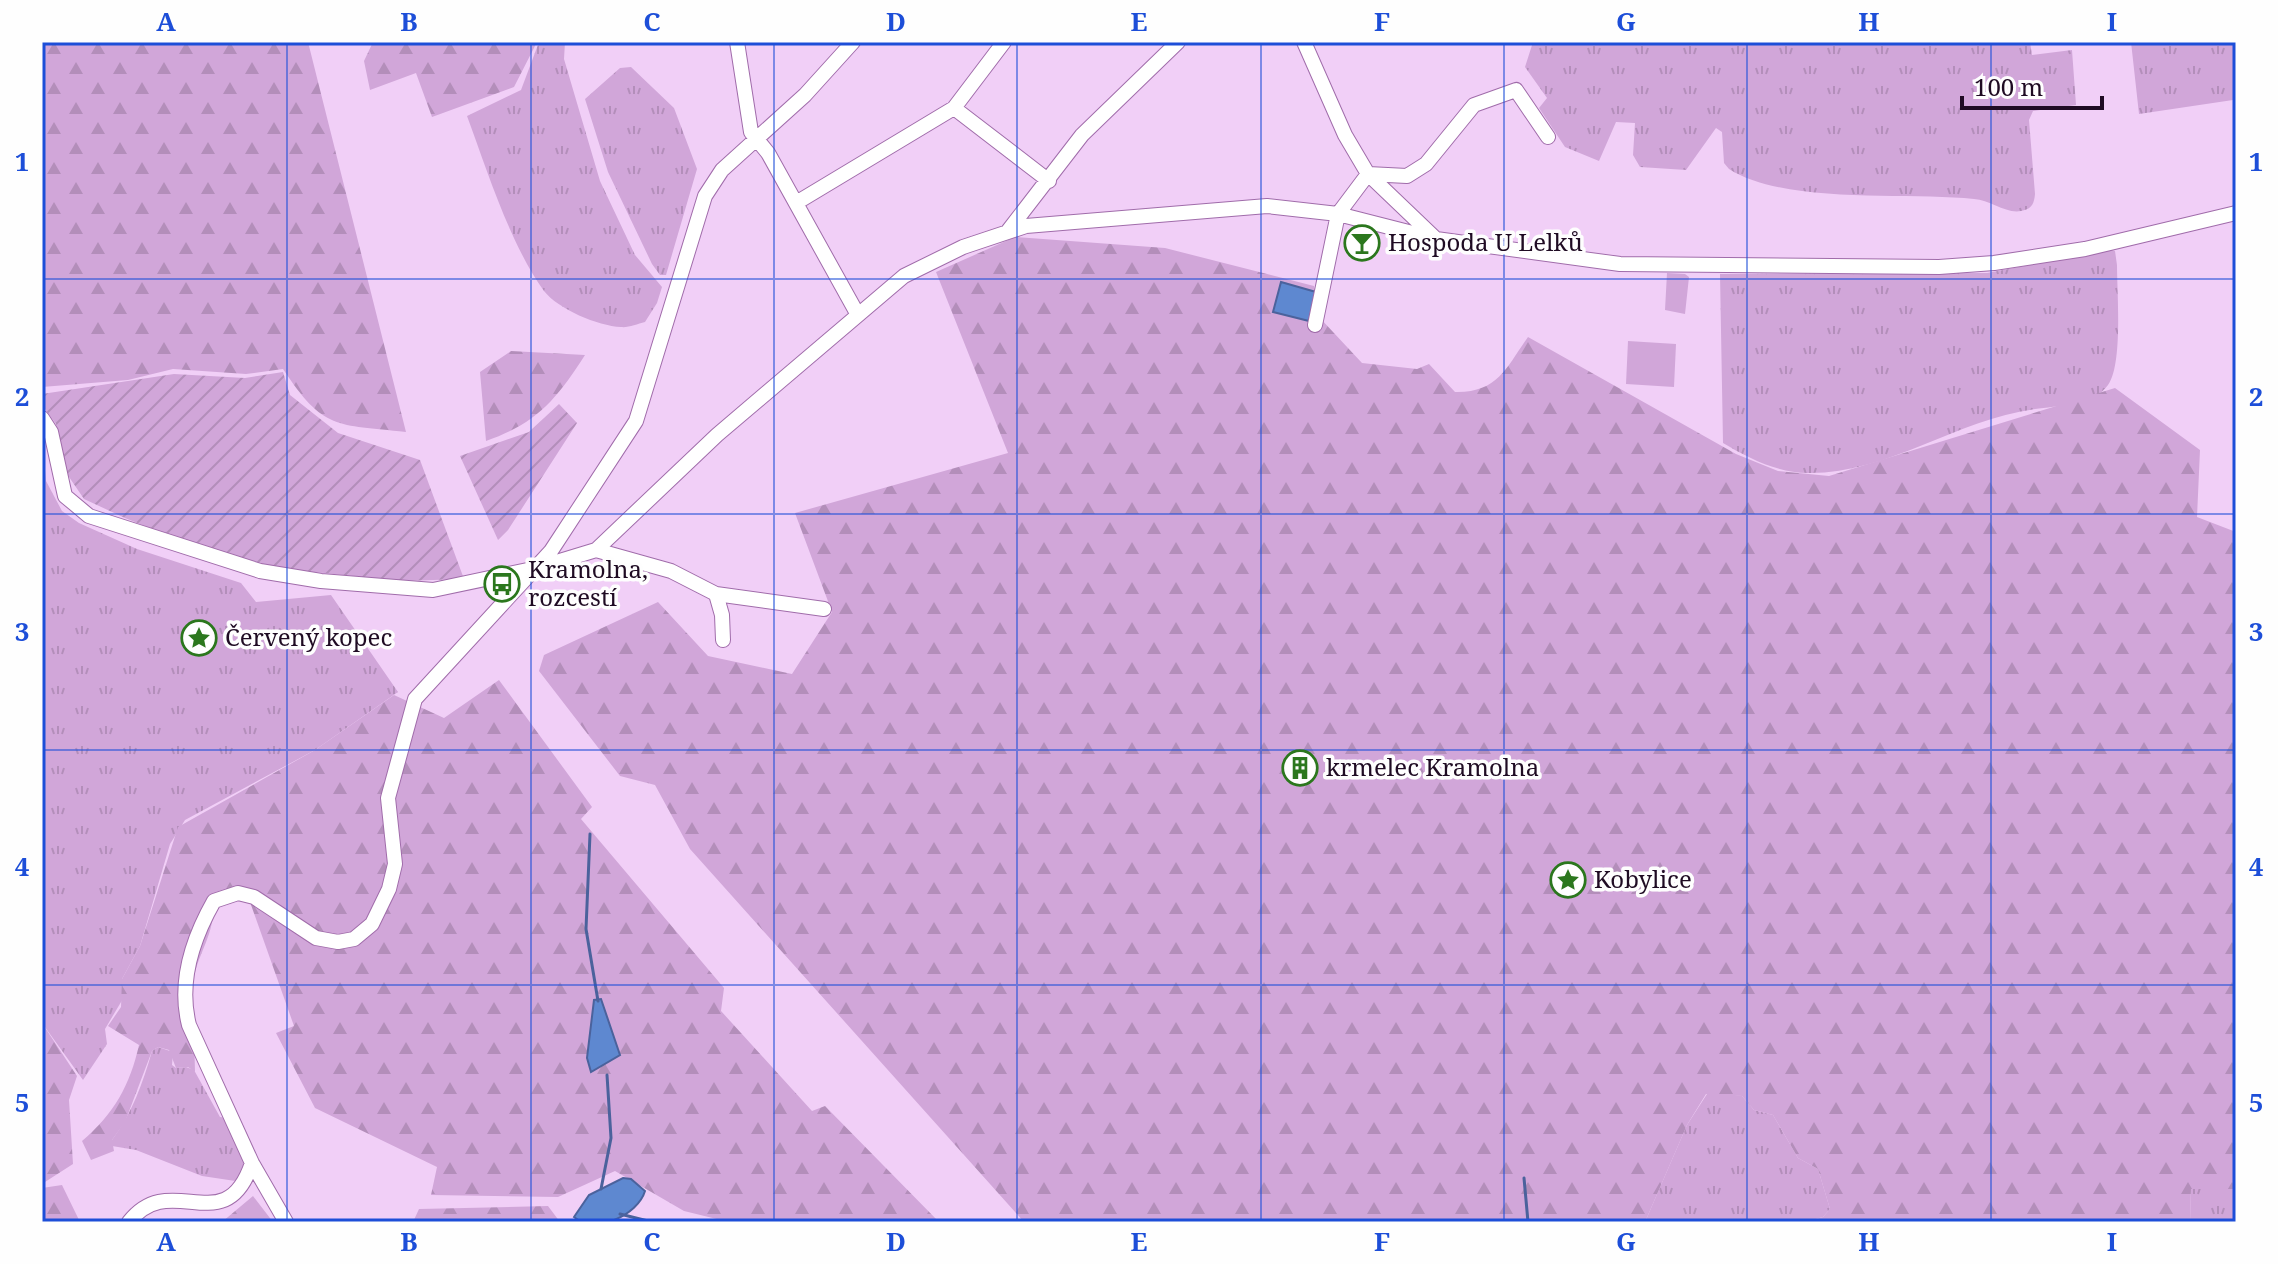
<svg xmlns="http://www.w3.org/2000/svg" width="2278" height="1264" font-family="'Noto Serif',serif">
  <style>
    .grass { fill: url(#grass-tufts) }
    .forest { fill: url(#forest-firs) }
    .garden { fill: url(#garden-furrows) }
    .pitch { fill: #d1a6d9 }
    .water { fill: #5e88d0; stroke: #4b629c; stroke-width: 2 }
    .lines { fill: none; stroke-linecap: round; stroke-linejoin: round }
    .stream { stroke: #4b629c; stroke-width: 3 }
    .minor-casing { stroke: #a06caa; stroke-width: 16 }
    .minor { stroke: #fff; stroke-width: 14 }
    .grid { fill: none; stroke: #1d4ed8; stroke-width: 2; stroke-opacity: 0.55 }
    .labels { text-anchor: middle; stroke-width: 7; stroke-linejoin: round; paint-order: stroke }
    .poi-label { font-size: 24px; fill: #1f0b23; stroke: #fefefe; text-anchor: start }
    .neatline { fill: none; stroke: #1d4ed8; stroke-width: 3 }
    .grid-label { font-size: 26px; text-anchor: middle; font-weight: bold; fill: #1d4ed8 }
  </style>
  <defs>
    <pattern id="grass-tufts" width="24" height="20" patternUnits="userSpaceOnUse" patternTransform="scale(2)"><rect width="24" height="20" fill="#d1a6d9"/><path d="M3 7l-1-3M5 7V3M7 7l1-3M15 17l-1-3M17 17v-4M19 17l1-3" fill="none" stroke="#b38eba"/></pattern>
    <pattern id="forest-firs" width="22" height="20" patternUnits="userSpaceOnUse" patternTransform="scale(2)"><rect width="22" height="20" fill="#d1a6d9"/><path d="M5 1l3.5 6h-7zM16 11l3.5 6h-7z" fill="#b38eba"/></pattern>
    <pattern id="garden-furrows" width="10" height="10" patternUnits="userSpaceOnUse" patternTransform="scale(2)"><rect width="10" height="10" fill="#d1a6d9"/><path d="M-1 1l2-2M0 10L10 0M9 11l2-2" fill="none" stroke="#b38eba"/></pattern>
  </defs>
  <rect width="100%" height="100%" fill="#f1cff7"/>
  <!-- grass -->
  <path class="grass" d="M 539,42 L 565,42 L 564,59 L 600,181 L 635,255 L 662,287 L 657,303 L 645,322 C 637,324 628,328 621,327 C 598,326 558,309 544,291 C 510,244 487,170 467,116 L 521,90 Z
    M 1533,42 L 2030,42 L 2032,55 L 2072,50 L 2076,105 L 2033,111 L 2029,120 L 2035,194 C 2034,204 2032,209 2021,211 C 2006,214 1990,200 1974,199 C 1907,192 1786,205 1729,169 L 1724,163 L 1722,132 L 1716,128 L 1686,170 L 1640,167 L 1633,155 L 1635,123 L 1616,122 L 1599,161 L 1565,147 L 1539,108 L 1547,98 L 1525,67 Z
    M 2131,42 L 2236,42 L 2236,96 L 2233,100 L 2139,114 Z
    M 631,67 L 674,108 L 697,169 L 666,275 L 660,275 L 652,264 L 608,172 L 585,99 L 620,68 Z
    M 2110,250 L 2115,251 L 2117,265 C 2117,293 2123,364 2108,385 C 2094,405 2056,406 2035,409 C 1957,419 1888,474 1808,473 C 1778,473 1748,458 1723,443 L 1720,274 L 1987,273 Z
    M 42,438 L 46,481 L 62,511 L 79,523 L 137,549 L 241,583 L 256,602 L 331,595 L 398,692 L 315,750 L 185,820 L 170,844 L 140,946 L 122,979 L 124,997 L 105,1029 L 107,1044 L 83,1080 L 42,1023 Z
    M 158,1047 L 173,1052 L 172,1065 L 176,1068 L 186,1067 L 194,1070 L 220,1117 L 228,1118 L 246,1155 L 242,1182 L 202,1176 L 136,1150 L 112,1146 L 112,1140 C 132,1113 143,1083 152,1051 Z
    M 1713,1092 L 1742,1096 L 1754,1110 L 1773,1115 L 1798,1158 L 1818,1169 L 1830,1209 L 1823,1217 L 1805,1222 L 1645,1222 L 1687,1125 L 1707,1094 Z
    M 2236,1183 L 2236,1222 L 2190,1222 L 2191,1189 L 2233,1189 Z"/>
  <!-- forest -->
  <path class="forest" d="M 42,42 L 308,42 L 406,432 C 336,424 324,431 283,369 L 246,374 L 173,369 L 128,380 L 42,387 Z
    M 373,42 L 537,42 L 514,87 L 432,117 L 416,73 L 370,90 L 364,61 Z
    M 1015,237 L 1165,248 L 1314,286 L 1319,317 L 1362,363 L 1417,369 L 1429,364 L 1455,392 C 1498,393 1506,368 1528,337 L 1736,454 L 1778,471 L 1829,476 L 2115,388 L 2200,450 L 2197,517 L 2236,532 L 2233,1189 L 2191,1189 L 2190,1222 L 1805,1222 L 1823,1217 L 1830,1209 L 1818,1169 L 1798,1158 L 1773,1115 L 1754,1110 L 1742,1096 L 1706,1094 L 1687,1125 L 1645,1222 L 1024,1222 L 690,849 L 655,785 L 620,776 L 539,671 L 544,655 L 658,602 L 708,656 L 792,674 L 832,612 L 795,513 L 1008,453 L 936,272 Z
    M 511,351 L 585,355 C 556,400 537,423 486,441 L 480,372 Z
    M 499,680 L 592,807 L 581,819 L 724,988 L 721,1011 L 812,1111 L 825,1106 L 939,1222 L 729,1222 L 684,1211 L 615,1171 L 558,1197 L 431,1195 L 437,1167 L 315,1108 L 276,1033 L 294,1026 L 250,902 C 234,897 225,900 213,911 C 213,937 196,957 193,983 C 190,1011 195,1043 195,1072 L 188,1067 L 176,1068 L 169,1050 L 158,1047 L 152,1051 L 125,1122 L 112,1140 L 114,1151 L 91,1160 L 82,1141 C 114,1114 130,1085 139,1045 L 108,1026 L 121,1007 L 122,979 L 140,946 L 178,827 L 315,750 L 394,695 L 444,718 Z
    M 42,1023 L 77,1076 L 69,1100 L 73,1164 L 45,1182 Z
    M 62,1185 L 80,1222 L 42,1222 L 42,1188 Z
    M 253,1196 L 273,1222 L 222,1222 Z
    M 548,1206 L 560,1222 L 413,1222 L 419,1209 Z"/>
  <!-- garden -->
  <path class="garden" d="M 283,372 L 290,395 L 338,433 L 420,460 L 464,579 L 403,581 L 265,567 L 192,545 L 125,518 L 84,499 L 65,471 L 56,424 L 42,405 L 42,394 L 174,374 L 245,378 Z
    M 559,404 L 577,423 L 508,530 L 498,540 L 460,456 L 529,432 Z"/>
  <!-- pitch -->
  <path class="pitch" d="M 1667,273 L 1685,274 L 1689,277 L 1685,314 L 1665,310 Z
    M 1628,341 L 1676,344 L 1674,387 L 1626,384 Z"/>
  <!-- water -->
  <path class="water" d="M 1281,282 L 1316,292 L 1309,321 L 1273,312 Z
    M 601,999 L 620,1055 L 591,1072 L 587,1058 L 594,1000 Z
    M 623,1178 L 631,1179 L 645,1191 C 638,1215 595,1235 574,1217 L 589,1195 Z"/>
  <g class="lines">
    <!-- stream -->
    <path class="stream" d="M 590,834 L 586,929 L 598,1001
      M 1524,1178 L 1528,1222
      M 601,1189 L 611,1138 L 607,1075
      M 620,1214 L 652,1222"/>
    <defs>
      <path id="minor" d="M 737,42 L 751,132 L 768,153 L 858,315
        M 1304,42 L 1345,135 L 1368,174 L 1436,239
        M 954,108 L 1049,181
        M 796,203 L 954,108 L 1004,42
        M 1008,231 L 1082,135 L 1178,42
        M 1315,325 L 1338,214 L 1368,174 L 1407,176 L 1426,164 L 1474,105 L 1516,90 L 1548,137
        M 42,418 L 51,432 L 65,496 L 89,516 L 260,571 L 321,581 L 433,590 L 537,568 L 596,550 L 717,435 L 904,276 L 963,247 L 1026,226 L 1267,206 L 1338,214 L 1436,239 L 1620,264 L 1939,267 L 1994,263 L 2085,249 L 2236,213
        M 596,550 L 671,571 L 716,594 L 824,609
        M 716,594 L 722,615 L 723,640
        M 129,1222 C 171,1168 225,1243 252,1163
        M 286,1222 L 252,1163 L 189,1025 C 178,982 193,938 214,901 L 238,893 L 254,897 L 316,938 L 338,942 L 354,939 L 372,924 L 389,889 L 395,864 L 388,798 L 415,699 L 551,551 L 636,421 L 705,196 L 722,170 L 805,95 L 853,42"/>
    </defs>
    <!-- minor casing -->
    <use href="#minor" class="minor-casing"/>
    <!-- minor -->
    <use href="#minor" class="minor"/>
  </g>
  <!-- grid -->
  <path class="grid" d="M 287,42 L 287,1222M 531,42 L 531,1222M 774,42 L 774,1222M 1017,42 L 1017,1222M 1261,42 L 1261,1222M 1504,42 L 1504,1222M 1747,42 L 1747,1222M 1991,42 L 1991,1222M 42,279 L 2236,279M 42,514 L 2236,514M 42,750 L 2236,750M 42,985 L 2236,985"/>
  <!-- icons -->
  <defs>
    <symbol id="bar-ring" viewBox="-11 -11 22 22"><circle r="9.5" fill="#fefefe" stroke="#2b771d" stroke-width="1.5"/><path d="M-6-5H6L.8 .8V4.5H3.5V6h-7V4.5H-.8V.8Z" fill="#2b771d"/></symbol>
    <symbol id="bus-ring" viewBox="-11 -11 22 22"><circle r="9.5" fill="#fefefe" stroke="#2b771d" stroke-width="1.5"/><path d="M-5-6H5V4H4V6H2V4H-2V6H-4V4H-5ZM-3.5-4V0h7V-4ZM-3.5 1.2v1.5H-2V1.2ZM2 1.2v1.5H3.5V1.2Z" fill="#2b771d"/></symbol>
    <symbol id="sight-ring" viewBox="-11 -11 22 22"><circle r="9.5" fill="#fefefe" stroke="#2b771d" stroke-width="1.5"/><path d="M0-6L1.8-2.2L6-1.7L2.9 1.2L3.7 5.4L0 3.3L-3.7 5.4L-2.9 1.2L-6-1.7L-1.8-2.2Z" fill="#2b771d"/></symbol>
    <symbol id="building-ring" viewBox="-11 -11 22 22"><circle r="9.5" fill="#fefefe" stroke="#2b771d" stroke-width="1.5"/><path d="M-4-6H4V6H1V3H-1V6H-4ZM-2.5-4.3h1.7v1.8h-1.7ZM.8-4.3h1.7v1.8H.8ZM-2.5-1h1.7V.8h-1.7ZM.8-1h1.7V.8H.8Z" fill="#2b771d"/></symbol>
  </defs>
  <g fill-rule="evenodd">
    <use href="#bar-ring" x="1342" y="223" width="40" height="40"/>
    <use href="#bus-ring" x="482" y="564" width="40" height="40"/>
    <use href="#sight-ring" x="179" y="618" width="40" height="40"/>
    <use href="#building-ring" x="1280" y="748" width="40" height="40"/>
    <use href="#sight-ring" x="1548" y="860" width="40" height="40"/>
  </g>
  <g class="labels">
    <!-- poi labels -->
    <g class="poi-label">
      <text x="1388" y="251">Hospoda U Lelků</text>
      <text x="528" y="578">Kramolna,<tspan x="528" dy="28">rozcestí</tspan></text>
      <text x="225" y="646">Červený kopec</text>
      <text x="1326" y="776">krmelec Kramolna</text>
      <text x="1594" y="888">Kobylice</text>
    </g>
  </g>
  <!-- border -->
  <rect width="2278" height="1264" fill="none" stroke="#fefefe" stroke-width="88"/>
  <!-- scale -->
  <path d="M1962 96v12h140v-12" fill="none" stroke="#1f0b23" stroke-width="4"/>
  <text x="1974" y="96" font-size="24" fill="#1f0b23" stroke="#fefefe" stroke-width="6" paint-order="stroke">100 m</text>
  <rect x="44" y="44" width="2190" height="1176" class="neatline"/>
  <g class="grid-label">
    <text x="166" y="31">A</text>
    <text x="409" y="31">B</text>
    <text x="652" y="31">C</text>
    <text x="896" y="31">D</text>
    <text x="1139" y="31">E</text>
    <text x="1382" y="31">F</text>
    <text x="1626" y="31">G</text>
    <text x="1869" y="31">H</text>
    <text x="2112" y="31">I</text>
    <text x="22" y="171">1</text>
    <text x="2256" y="171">1</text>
    <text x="22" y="406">2</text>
    <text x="2256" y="406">2</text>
    <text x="22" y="641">3</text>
    <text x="2256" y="641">3</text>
    <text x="22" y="876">4</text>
    <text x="2256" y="876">4</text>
    <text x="22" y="1112">5</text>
    <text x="2256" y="1112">5</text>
    <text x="166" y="1251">A</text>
    <text x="409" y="1251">B</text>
    <text x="652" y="1251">C</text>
    <text x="896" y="1251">D</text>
    <text x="1139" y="1251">E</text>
    <text x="1382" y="1251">F</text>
    <text x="1626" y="1251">G</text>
    <text x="1869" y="1251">H</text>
    <text x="2112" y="1251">I</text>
  </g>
</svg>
